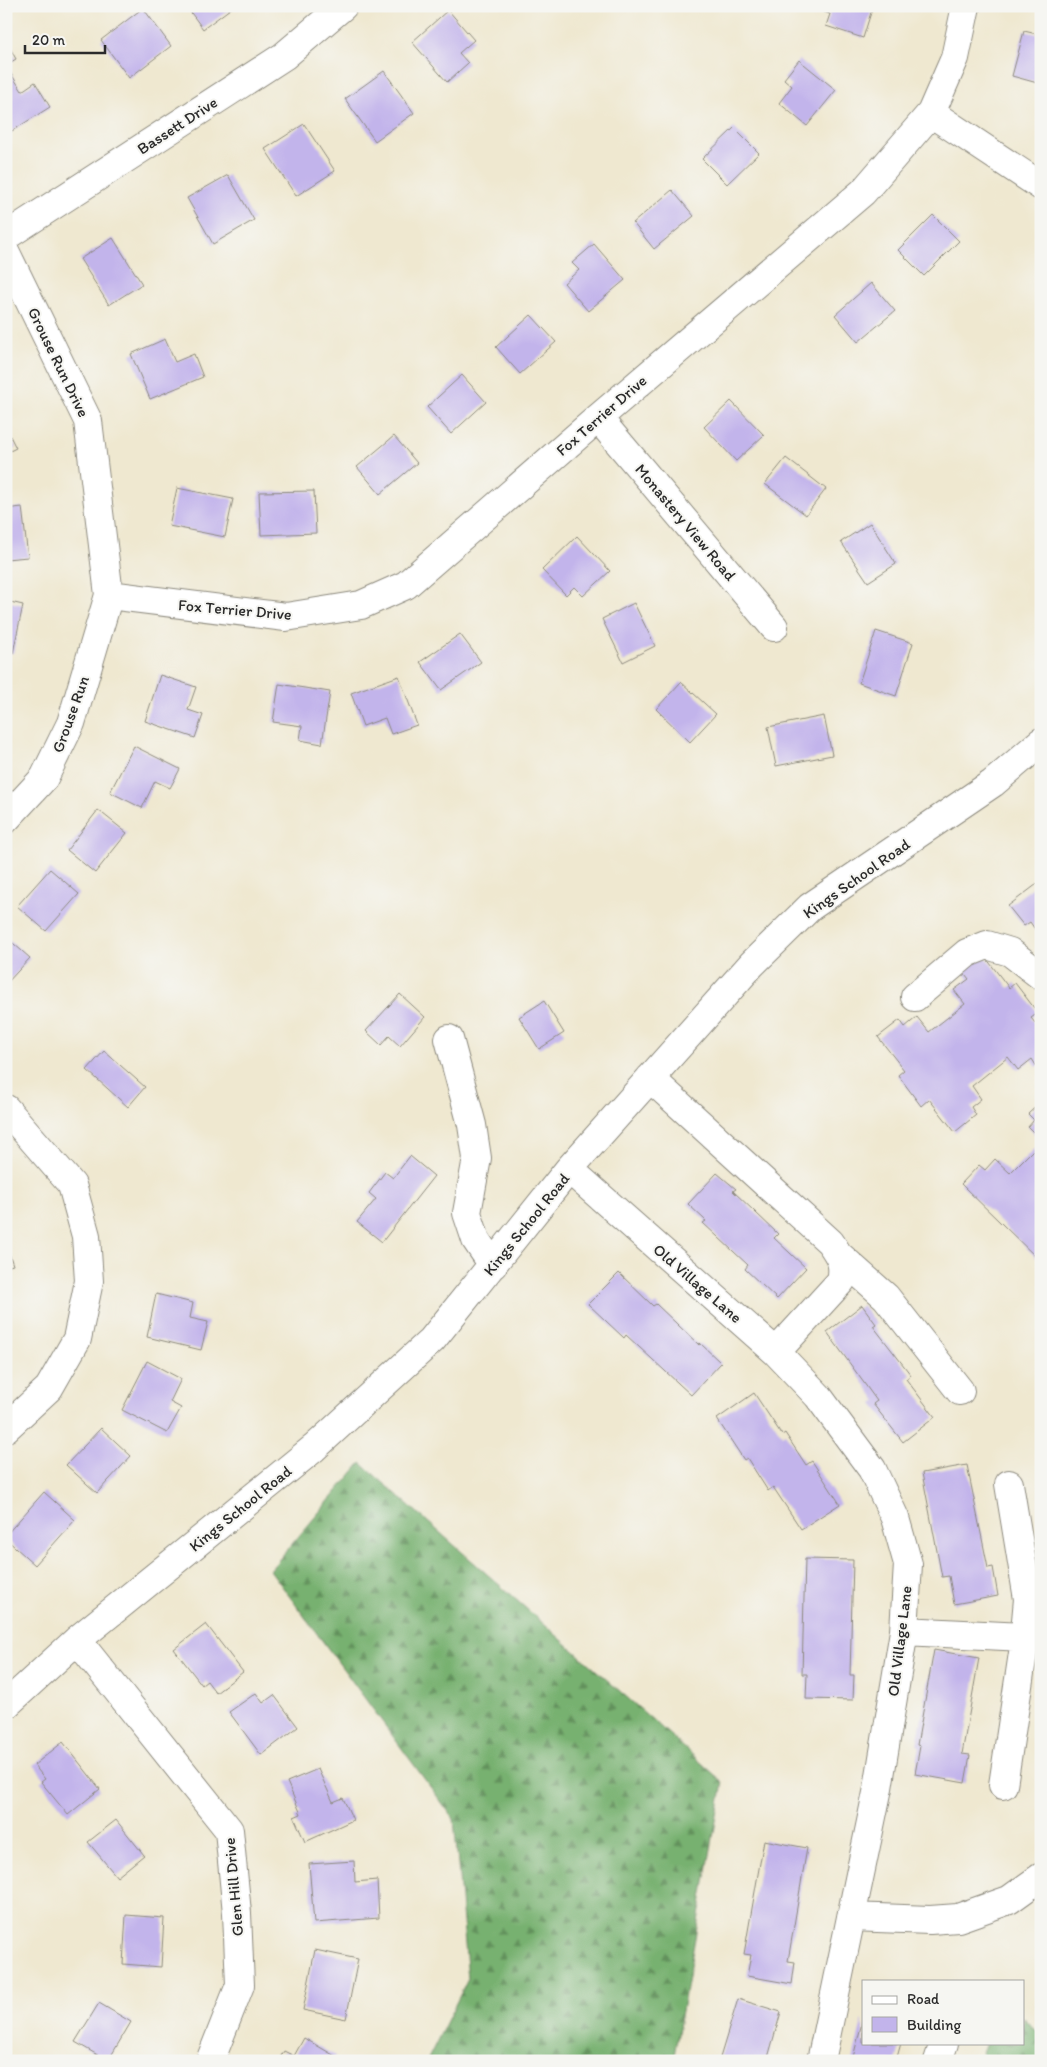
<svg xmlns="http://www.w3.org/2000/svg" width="1047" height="2067" font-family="Itim,sans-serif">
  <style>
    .forest { fill: url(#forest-firs); stroke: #516e4e }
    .building { fill: #c2b4eb }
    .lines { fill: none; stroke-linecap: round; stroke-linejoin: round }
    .minor-casing { stroke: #8d8a7e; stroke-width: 30 }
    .minor { stroke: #fff; stroke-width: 28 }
    .labels { text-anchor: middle; stroke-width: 4; stroke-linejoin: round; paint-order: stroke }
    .street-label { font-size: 16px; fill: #2b2b2b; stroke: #f6f6f2 }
  </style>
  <defs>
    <pattern id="forest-firs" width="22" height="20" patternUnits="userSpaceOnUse" patternTransform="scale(1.25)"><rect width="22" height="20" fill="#77b170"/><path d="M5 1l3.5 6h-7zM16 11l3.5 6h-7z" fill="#62905c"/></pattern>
  </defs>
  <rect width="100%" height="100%" fill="#f6f6f2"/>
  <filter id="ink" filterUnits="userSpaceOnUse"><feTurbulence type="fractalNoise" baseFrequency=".02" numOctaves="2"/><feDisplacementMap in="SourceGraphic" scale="10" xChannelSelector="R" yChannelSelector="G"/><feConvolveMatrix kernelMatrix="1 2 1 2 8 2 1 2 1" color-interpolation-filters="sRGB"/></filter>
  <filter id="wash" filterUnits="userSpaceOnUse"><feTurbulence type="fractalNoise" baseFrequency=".0096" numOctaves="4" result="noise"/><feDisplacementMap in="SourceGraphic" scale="20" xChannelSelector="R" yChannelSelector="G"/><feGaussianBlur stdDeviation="1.12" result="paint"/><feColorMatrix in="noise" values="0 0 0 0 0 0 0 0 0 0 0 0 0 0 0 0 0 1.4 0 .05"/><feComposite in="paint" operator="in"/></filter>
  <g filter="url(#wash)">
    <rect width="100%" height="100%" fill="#efe8d0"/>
    <!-- forest -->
    <path class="forest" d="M 361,1463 L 723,1782 L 673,2061 L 427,2061 L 468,1979 L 454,1819 L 270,1570 Z
      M 1023,2018 L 1041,2035 L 1041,2061 L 979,2061 L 986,2043 L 1023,2043 Z"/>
    <g id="blocks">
      <!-- building -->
      <path class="building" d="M 186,6 L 234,6 L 203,29 Z
        M 812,6 L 873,6 L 863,38 L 826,26 L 830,14 L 812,8 Z
        M 143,8 L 171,46 L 129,78 L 101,40 Z
        M 448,10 L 474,40 L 459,53 L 468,63 L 447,82 L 412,42 Z
        M 1024,31 L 1041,35 L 1041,84 L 1012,76 Z
        M 10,48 L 16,59 L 6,65 L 6,50 Z
        M 799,60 L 836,90 L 807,126 L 779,103 L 792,86 L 784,79 Z
        M 6,66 L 22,91 L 35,82 L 50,107 L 7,134 Z
        M 384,71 L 414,113 L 375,141 L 345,99 Z
        M 304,124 L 335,171 L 296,196 L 265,149 Z
        M 734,128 L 759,153 L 727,184 L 702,159 Z
        M 228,175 L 254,220 L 213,244 L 187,198 Z
        M 672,190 L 694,216 L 654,249 L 633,223 Z
        M 933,215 L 959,241 L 924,276 L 898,250 Z
        M 113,238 L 142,284 L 109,305 L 80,259 Z
        M 594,244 L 625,280 L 588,311 L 564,283 L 579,270 L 572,263 Z
        M 871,283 L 895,311 L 858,342 L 835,315 Z
        M 531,315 L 556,342 L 520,374 L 496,347 Z
        M 165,339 L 175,362 L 194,354 L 203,377 L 150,399 L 131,354 Z
        M 462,375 L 486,402 L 451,434 L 427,407 Z
        M 731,401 L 764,435 L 736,461 L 704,427 Z
        M 6,428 L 16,448 L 6,453 Z
        M 394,436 L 417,463 L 380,494 L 357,467 Z
        M 786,458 L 826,489 L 806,515 L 765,484 Z
        M 177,488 L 233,499 L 225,537 L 169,526 Z
        M 314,491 L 316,533 L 261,535 L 259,492 Z
        M 22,507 L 28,557 L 6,559 L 6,509 Z
        M 870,523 L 896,564 L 868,582 L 841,542 Z
        M 577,536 L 610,571 L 583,596 L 574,587 L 566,595 L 542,570 Z
        M 6,601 L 23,605 L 13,653 L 6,652 Z
        M 634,603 L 655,646 L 623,662 L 602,619 Z
        M 876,631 L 913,643 L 896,696 L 859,683 Z
        M 460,634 L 481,662 L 441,690 L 420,662 Z
        M 160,675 L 196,687 L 188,710 L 203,715 L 195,738 L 145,721 Z
        M 399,676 L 417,725 L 391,734 L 385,718 L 363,726 L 351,693 Z
        M 681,682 L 716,714 L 690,742 L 656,709 Z
        M 279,684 L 330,692 L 322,744 L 300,740 L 302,726 L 273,722 Z
        M 824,716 L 832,755 L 776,766 L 768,727 Z
        M 134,746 L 180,769 L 170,788 L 155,781 L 142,808 L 110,792 Z
        M 98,810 L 127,833 L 95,873 L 67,850 Z
        M 50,869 L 79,894 L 46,931 L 17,906 Z
        M 1041,881 L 1041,934 L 1039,935 L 1030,922 L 1024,926 L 1008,906 Z
        M 6,937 L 30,958 L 6,984 Z
        M 983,954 L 1009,988 L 1015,983 L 1038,1013 L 1031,1018 L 1041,1030 L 1041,1064 L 1037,1067 L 1032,1059 L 1018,1070 L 1008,1057 L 972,1086 L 981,1099 L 971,1107 L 976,1115 L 955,1132 L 929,1099 L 921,1106 L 898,1075 L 904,1070 L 878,1037 L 900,1020 L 905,1027 L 917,1017 L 929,1032 L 965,1004 L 954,990 L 969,979 L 962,970 Z
        M 400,994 L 425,1017 L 400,1046 L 389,1036 L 381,1045 L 366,1031 Z
        M 544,1001 L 564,1033 L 539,1049 L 519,1017 Z
        M 104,1051 L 145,1087 L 128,1107 L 87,1070 Z
        M 1041,1102 L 1041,1140 L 1028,1127 L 1034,1120 L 1028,1114 Z
        M 1041,1142 L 1041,1262 L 961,1184 L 979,1165 L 985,1170 L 995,1159 L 1010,1173 Z
        M 410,1156 L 434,1176 L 382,1242 L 357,1222 L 376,1199 L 369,1193 L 385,1172 L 393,1178 Z
        M 717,1173 L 736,1189 L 733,1191 L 778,1234 L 774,1238 L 806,1268 L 777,1299 L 745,1269 L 748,1265 L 703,1223 L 706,1221 L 688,1204 Z
        M 7,1247 L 13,1265 L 6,1267 L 6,1248 Z
        M 619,1273 L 653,1306 L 656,1304 L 699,1345 L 700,1343 L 721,1363 L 691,1395 L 626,1335 L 624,1338 L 588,1304 Z
        M 156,1294 L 193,1303 L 190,1318 L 208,1322 L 201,1350 L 147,1337 Z
        M 862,1305 L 876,1324 L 873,1326 L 911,1375 L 906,1379 L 935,1417 L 903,1442 L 873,1404 L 877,1401 L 827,1332 Z
        M 147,1361 L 181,1379 L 170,1402 L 181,1408 L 167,1433 L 122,1410 Z
        M 754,1393 L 782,1435 L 785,1433 L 806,1465 L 812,1461 L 840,1504 L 801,1529 L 773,1487 L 768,1491 L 747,1458 L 744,1460 L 717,1419 Z
        M 101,1428 L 131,1456 L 97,1493 L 66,1465 Z
        M 967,1465 L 988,1568 L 993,1567 L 998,1596 L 954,1604 L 949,1576 L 942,1577 L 922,1473 Z
        M 44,1492 L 75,1520 L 35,1565 L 6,1539 L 6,1535 Z
        M 805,1559 L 853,1560 L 850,1675 L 854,1675 L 853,1700 L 806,1699 L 807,1674 L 802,1674 Z
        M 206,1624 L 243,1672 L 216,1693 L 207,1681 L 202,1685 L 174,1649 Z
        M 934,1650 L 979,1658 L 962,1754 L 970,1755 L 965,1783 L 915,1774 L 920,1746 L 917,1745 Z
        M 256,1693 L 263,1703 L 274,1695 L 298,1727 L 261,1755 L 229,1712 Z
        M 63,1742 L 100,1789 L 68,1815 L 41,1782 L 45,1779 L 34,1765 Z
        M 318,1769 L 333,1802 L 343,1798 L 353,1820 L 305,1842 L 294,1817 L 301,1814 L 287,1782 Z
        M 116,1820 L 144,1855 L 117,1877 L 88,1842 Z
        M 764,1840 L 807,1848 L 788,1961 L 795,1962 L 792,1984 L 747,1976 L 751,1955 L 744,1954 Z
        M 354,1861 L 355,1882 L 377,1880 L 379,1918 L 314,1923 L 309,1864 Z
        M 126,1915 L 164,1918 L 161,1967 L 123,1964 Z
        M 315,1950 L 358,1959 L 346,2019 L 303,2010 Z
        M 738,1999 L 781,2012 L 767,2061 L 719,2061 Z
        M 99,2003 L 131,2022 L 108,2061 L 75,2042 Z
        M 863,2019 L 863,2043 L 901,2043 L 896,2061 L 852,2061 Z
        M 304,2038 L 335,2056 L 332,2061 L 278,2061 L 284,2051 L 294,2056 Z"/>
    </g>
  </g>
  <g filter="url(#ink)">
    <use href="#blocks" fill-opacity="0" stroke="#8d8a7e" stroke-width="1"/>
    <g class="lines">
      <defs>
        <path id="minor" d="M 931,113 L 1041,186
          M 6,236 L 284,56 L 343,6
          M 6,253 L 88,421 L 109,595 L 71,723 L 44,778 L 6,819
          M 598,418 L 774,627
          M 109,595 L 286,617 L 361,605 L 406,585 L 598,418 L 863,192 L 931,113 L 955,58 L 966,6
          M 915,997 L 967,953 L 987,945 L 1010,952 L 1041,976
          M 449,1039 L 472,1125 L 477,1158 L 467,1213 L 476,1240 L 493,1265
          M 650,1078 L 830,1242 C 840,1256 845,1264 841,1281 L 776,1352
          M 6,1109 L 72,1185 L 86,1236 L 89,1281 L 77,1339 L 49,1388 L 6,1428
          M 569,1169 L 776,1352 L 818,1396 L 872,1469 L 895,1518 L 908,1564 L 904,1631 L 878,1788 L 821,2061
          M 841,1257 L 886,1297 L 960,1391
          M 904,1631 L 1024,1637
          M 77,1640 L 229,1830 L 237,1913 L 240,1985 L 210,2061
          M 6,1705 L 77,1640 L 314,1448 L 432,1340 L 569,1169 L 752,964 L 810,907 L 993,783 L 1041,742
          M 1003,1785 L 1023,1653 L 1028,1599 L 1009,1484
          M 851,1917 L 930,1920 L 958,1918 L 1009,1900 L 1041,1877
          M 938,2061 L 944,2043"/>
      </defs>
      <!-- minor casing -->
      <use href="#minor" class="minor-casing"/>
      <!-- minor -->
      <use href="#minor" class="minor"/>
    </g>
  </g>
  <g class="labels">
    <!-- street labels -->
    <g class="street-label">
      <text transform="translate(177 125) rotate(-33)" y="6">Bassett Drive</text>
      <text transform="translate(59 362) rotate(64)" y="6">Grouse Run Drive</text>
      <text transform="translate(601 415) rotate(-41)" y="6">Fox Terrier Drive</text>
      <text transform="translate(686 522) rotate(50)" y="6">Monastery View Road</text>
      <text transform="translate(235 609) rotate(5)" y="6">Fox Terrier Drive</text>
      <text transform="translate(70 714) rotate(-70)" y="6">Grouse Run</text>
      <text transform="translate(856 878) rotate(-35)" y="6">Kings School Road</text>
      <text transform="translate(526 1224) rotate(-51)" y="6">Kings School Road</text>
      <text transform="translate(698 1283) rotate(41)" y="6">Old Village Lane</text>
      <text transform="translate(240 1508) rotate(-39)" y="6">Kings School Road</text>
      <text transform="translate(899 1641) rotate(-83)" y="6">Old Village Lane</text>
      <text transform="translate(233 1887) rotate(-95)" y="6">Glen Hill Drive</text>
    </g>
  </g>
  <!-- margin -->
  <rect width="1047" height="2067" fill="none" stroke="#f6f6f2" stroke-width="25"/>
  <!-- legend -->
  <rect x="862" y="1980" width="162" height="65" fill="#f6f6f2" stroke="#a5a5a2"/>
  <rect x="872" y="1996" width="25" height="8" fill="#ffffff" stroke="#a5a5a2"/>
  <text x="907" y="2004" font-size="15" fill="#2b2b2b">Road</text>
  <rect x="872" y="2017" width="25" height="15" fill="#c2b4eb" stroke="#a5a5a2"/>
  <text x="907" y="2030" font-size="15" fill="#2b2b2b">Building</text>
  <!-- scale -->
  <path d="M25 45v8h80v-8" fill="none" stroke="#2b2b2b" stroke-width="2.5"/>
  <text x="32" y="45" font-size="15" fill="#2b2b2b" stroke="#f6f6f2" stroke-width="4" paint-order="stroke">20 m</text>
</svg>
